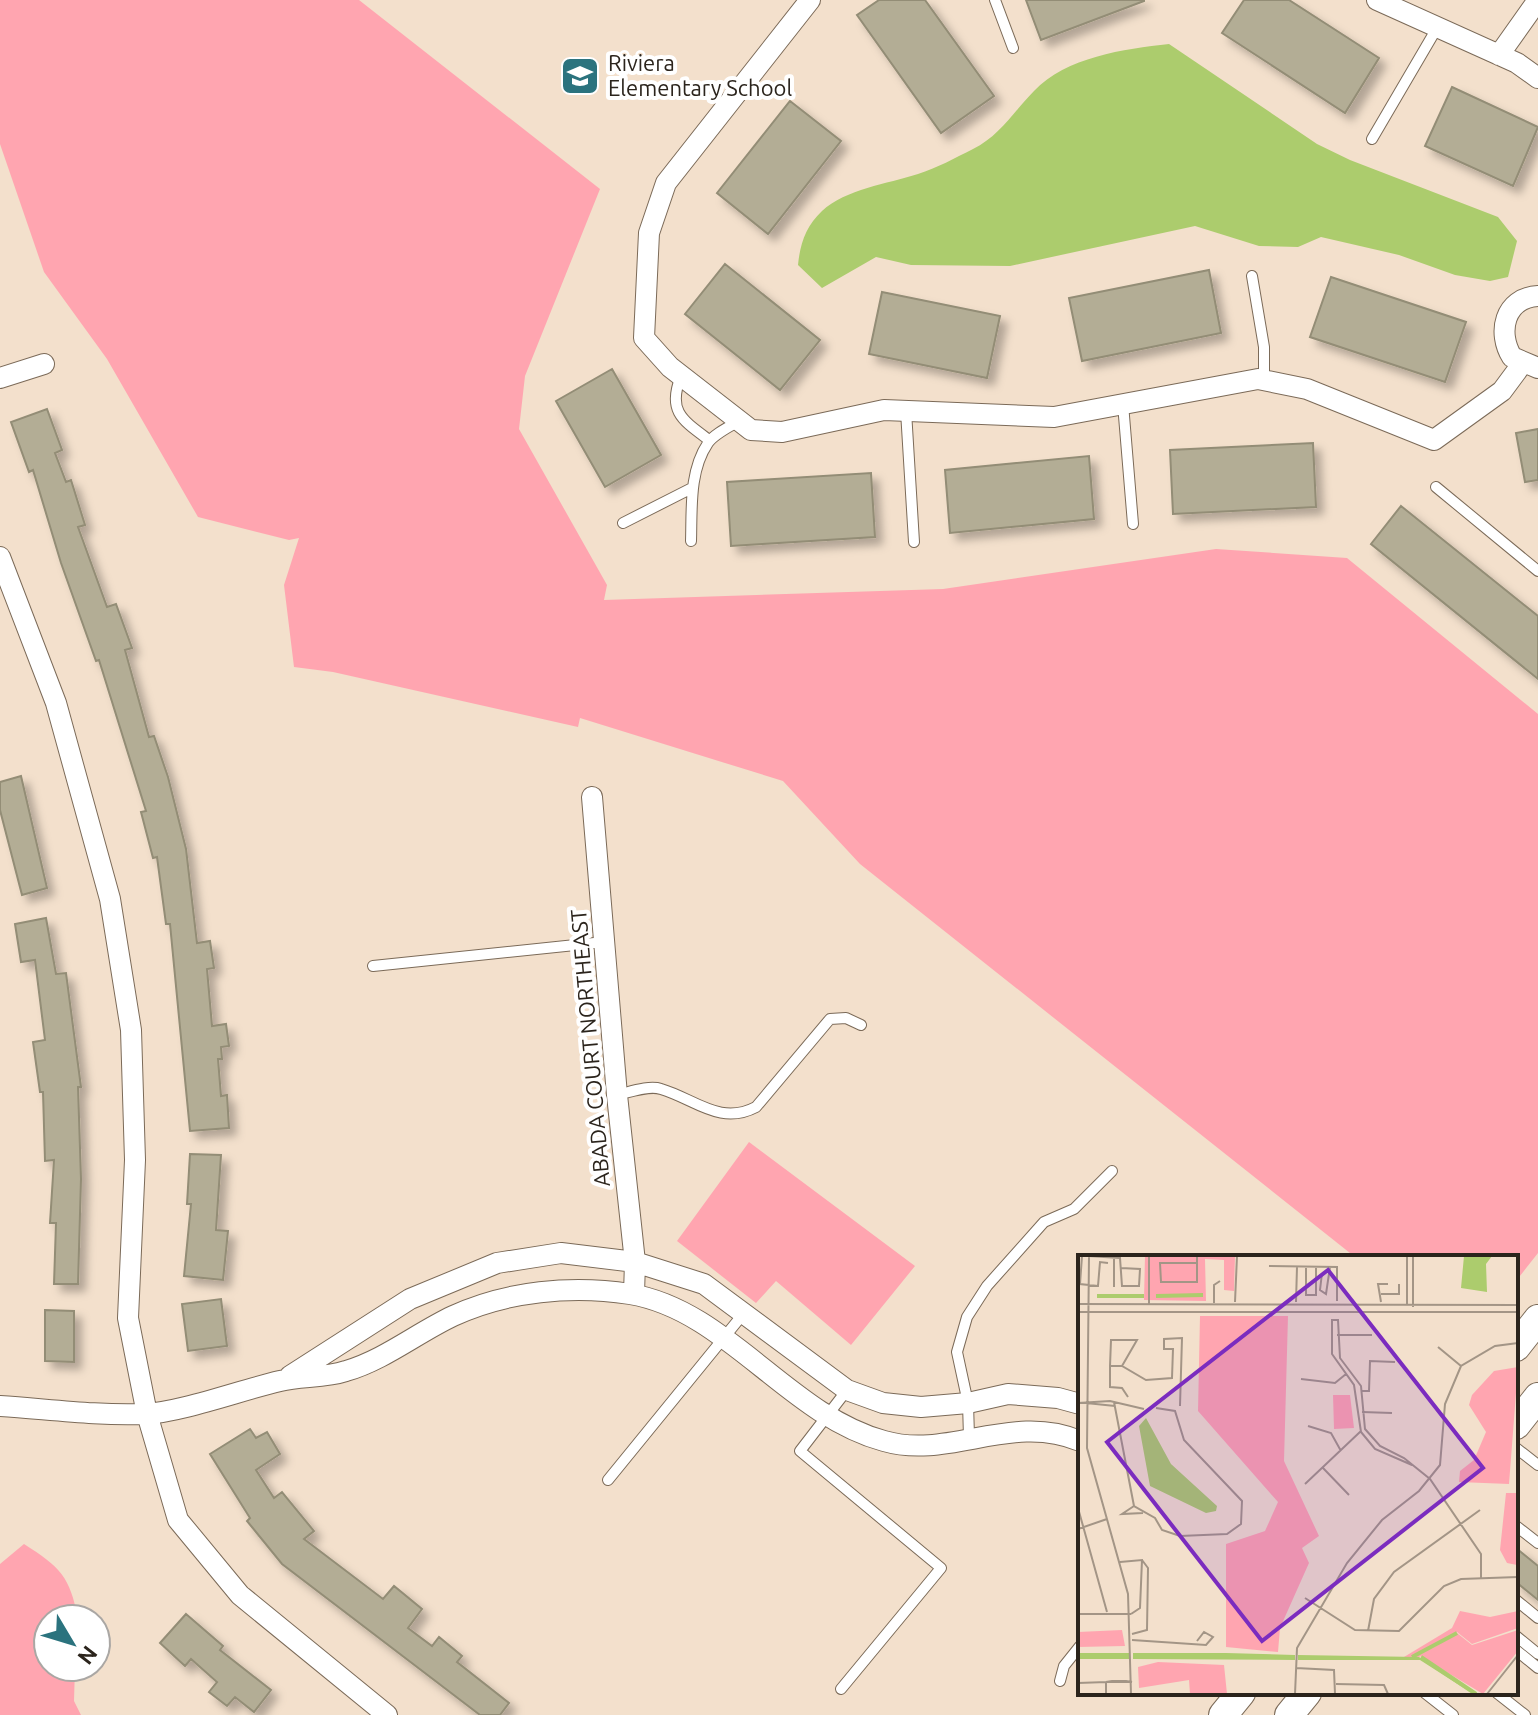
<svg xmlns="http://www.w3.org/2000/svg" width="1538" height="1715" font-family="Ubuntu,sans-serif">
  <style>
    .green { fill: #ffa5b0 }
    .water { fill: #accc6d }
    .building { fill: #b3ad95; stroke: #938d76; stroke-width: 2; filter: url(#shadow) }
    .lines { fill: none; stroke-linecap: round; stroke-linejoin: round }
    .service-casing { stroke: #7b6a58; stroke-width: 12 }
    .minor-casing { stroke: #7b6a58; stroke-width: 22 }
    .secondary-casing { stroke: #7b6a58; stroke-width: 30 }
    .service { stroke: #fff; stroke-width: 10 }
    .minor { stroke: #fff; stroke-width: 20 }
    .secondary { stroke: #fff; stroke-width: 28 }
    .labels { text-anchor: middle; stroke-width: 8; stroke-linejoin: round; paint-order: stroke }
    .poi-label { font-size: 22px; fill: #2b241c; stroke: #fff; text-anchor: start }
    .street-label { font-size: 22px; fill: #2b241c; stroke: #fff }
    .inset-river { fill: none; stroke: #accc6d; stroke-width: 4 }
    .inset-road { fill: none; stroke: #a39586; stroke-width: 2 }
    .view { fill: #7b2cbf; fill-opacity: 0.15; stroke: #7b2cbf; stroke-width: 4 }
    .inset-edge { fill: none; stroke: #2b241c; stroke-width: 4 }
  </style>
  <defs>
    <filter id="shadow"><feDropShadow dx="7" dy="7" stdDeviation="4" flood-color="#0004"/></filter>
  </defs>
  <rect width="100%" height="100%" fill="#f3e0cc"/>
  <!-- green -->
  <path class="green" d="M 0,0 L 359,0 L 600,189 L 525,376 L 519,429 L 607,585 L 604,600 L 943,589 L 1216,549 L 1347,558 L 1538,714 L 1538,1253 L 1516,1281 L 1516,1257 L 1355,1257 L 860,864 L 783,781 L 580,718 L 578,727 L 333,672 L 294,667 L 284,585 L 299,538 L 289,540 L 198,517 L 107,359 L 44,272 L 0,144 Z
    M 749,1142 L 915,1266 L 851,1345 L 776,1281 L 756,1303 L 677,1241 Z
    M 24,1544 C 60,1567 70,1576 78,1619 L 48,1619 L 48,1667 L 75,1667 L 74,1701 L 81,1715 L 0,1715 L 0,1564 Z"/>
  <!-- water -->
  <path class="water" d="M 1169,44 L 1317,144 L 1350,160 L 1498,217 L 1517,241 L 1508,277 L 1490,281 L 1455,275 L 1399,255 L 1321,237 L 1298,247 L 1259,246 L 1195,226 L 1010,266 L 911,265 L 876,257 L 822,288 L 798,265 C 800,244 806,226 822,211 C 846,189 887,184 918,174 C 937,168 955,158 973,149 C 1000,136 1014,111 1034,91 C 1066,57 1124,49 1169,44 Z"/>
  <!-- building -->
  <path class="building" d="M 879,0 L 925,0 L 994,96 L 941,133 L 857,15 Z
    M 1026,0 L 1144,0 L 1144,1 L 1041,40 Z
    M 1244,0 L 1289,0 L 1379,58 L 1345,113 L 1222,33 Z
    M 1452,87 L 1538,127 L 1513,186 L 1425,146 Z
    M 790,101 L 841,141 L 768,234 L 717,193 Z
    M 725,264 L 820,340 L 780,390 L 685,314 Z
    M 1209,270 L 1221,333 L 1082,361 L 1069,298 Z
    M 1331,277 L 1466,322 L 1445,382 L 1310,337 Z
    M 882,292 L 1000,316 L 987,378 L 869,354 Z
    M 612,369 L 661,455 L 605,487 L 556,401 Z
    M 47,409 L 62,450 L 55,453 L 66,482 L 71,480 L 85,525 L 78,527 L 107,607 L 116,604 L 132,648 L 125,650 L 149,737 L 154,736 L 168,777 L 186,849 L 197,943 L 210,941 L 214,968 L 207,969 L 212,1026 L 226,1024 L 229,1046 L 221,1047 L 222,1059 L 218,1059 L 221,1096 L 227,1095 L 229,1128 L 190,1131 L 170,924 L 166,924 L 157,857 L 153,858 L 141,812 L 146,811 L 99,660 L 96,661 L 61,563 L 33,470 L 29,472 L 11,422 Z
    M 1538,429 L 1538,480 L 1525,482 L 1516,433 Z
    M 1313,443 L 1316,507 L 1173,514 L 1170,450 Z
    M 1089,456 L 1094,519 L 950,533 L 945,470 Z
    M 871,473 L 875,537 L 731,546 L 727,482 Z
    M 1401,506 L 1538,616 L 1538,679 L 1371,544 Z
    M 21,776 L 47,888 L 22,895 L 0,810 L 0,782 Z
    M 46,918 L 56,974 L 66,973 L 81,1087 L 78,1087 L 81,1179 L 78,1284 L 54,1284 L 56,1223 L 50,1223 L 54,1160 L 45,1161 L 43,1092 L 40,1092 L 33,1042 L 45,1040 L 35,960 L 21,962 L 15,924 Z
    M 190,1154 L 221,1155 L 216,1230 L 228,1231 L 223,1280 L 184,1276 L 191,1204 L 187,1204 Z
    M 221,1299 L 227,1346 L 188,1351 L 182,1304 Z
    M 45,1310 L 74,1311 L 74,1362 L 45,1361 Z
    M 250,1429 L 256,1438 L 267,1432 L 280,1454 L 256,1470 L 274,1498 L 282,1492 L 314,1531 L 304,1539 L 383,1599 L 394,1586 L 422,1609 L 408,1628 L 432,1646 L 439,1637 L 462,1656 L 457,1662 L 509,1703 L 500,1715 L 480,1715 L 282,1564 L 247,1521 L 250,1518 L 210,1454 Z
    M 1516,1548 L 1538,1566 L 1538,1600 L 1516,1582 Z
    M 186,1614 L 223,1646 L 220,1650 L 271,1690 L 254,1712 L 235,1697 L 227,1706 L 209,1692 L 217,1682 L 191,1659 L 185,1666 L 160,1643 Z"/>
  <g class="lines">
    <defs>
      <path id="service" d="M 995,0 L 1013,48
        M 1372,139 L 1437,28
        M 1252,276 L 1264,347 L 1264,380
        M 681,376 C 667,411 682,420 709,440
        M 1123,404 L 1133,524
        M 906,411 L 914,542
        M 1436,487 L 1538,571
        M 623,523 L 692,488
        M 691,541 C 692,509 689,471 708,443 C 714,434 729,427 739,421
        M 373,966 L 604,942
        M 617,1095 C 630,1092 649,1085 661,1089 C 695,1099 720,1126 756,1107 L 830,1019 L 846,1018 L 861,1025
        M 969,1437 L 968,1403 L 957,1352 L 967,1317 L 987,1286 L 1044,1222 L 1074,1209 L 1112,1171
        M 1516,1448 L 1538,1465
        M 608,1480 L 744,1313
        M 1516,1526 L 1538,1543
        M 1516,1600 L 1538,1618
        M 1516,1636 L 1538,1654
        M 1516,1650 L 1538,1668
        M 1060,1681 L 1064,1666 L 1080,1646
        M 841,1689 L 941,1568 L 800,1451 L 847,1390
        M 1425,1693 L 1453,1715
        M 1497,1693 L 1525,1715"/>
      <path id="minor" d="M 810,0 L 666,183 L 649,233 L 644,338 L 670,367 L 751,430 L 782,432 L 884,410 L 1054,417 L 1258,379 L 1307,389 L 1434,440 L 1502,391 L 1522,364
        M 1377,0 L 1517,63 L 1538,78
        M 1499,55 L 1538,0
        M 1538,296 C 1504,298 1497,333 1512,357 L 1538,368
        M 0,378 L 44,364
        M 0,557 L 56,703 L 110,899 L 131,1030 L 135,1160 L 128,1318 L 147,1414 L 178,1520 L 240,1595 L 387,1715
        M 592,797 L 617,1095 L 635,1262 L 634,1294
        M 290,1376 L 410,1299 L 497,1263 L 561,1253 L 635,1262 L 704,1284 L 847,1390 L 883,1403 L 921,1407 L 968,1403 L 1008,1394 L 1058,1398 L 1080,1404
        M 0,1406 C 47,1409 97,1416 145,1414 C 182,1412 241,1390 280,1381 C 301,1376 325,1378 346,1371 C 384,1360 417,1333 453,1316 C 507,1291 572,1285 630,1294 C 727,1310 788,1415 884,1441 C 949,1460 1012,1412 1080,1441"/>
      <path id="secondary" d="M 1516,1347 L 1538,1319
        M 1516,1425 L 1538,1397
        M 1223,1715 L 1241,1693
        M 1289,1715 L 1307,1693"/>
    </defs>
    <!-- service casing -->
    <use href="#service" class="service-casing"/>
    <!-- minor casing -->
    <use href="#minor" class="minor-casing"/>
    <!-- secondary casing -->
    <use href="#secondary" class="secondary-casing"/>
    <!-- service -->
    <use href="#service" class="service"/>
    <!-- minor -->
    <use href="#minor" class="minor"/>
    <!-- secondary -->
    <use href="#secondary" class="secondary"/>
  </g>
  <!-- icons -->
  <defs>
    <symbol id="school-square" viewBox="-11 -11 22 22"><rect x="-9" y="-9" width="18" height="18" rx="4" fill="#2b737e" stroke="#fff"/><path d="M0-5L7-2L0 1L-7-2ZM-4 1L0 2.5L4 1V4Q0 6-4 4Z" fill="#fff"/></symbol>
  </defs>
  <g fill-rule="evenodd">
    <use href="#school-square" x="558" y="54" width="44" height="44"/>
  </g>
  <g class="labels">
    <!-- poi labels -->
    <g class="poi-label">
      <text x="608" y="71">Riviera<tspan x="608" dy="25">Elementary School</tspan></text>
    </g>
    <!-- street labels -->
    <g class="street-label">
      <text transform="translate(590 1048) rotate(-95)" y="8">ABADA COURT NORTHEAST</text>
    </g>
  </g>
  <!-- overview -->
  <g transform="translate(1078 1255)">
    <rect width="440" height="440" fill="#f3e0cc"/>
    <path d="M 67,1 L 157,1 L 156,36 L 146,35 L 146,5 L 127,4 L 128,46 L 66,45 ZM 122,61 L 210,61 L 206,206 L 241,281 L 224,293 L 231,308 L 202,373 L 200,397 L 148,392 L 148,289 L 187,276 L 200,247 L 120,156 ZM 440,112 L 431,229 L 381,227 L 382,216 L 396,205 L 408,177 L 391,150 L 394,140 L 416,116 ZM 255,140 L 272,140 L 276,173 L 256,174 ZM 428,238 L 440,238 L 439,310 L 429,308 L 422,295 ZM 382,356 L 412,362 L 440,356 L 440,373 L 394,389 L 379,377 L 341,402 L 326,402 L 374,373 ZM 44,375 L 47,391 L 0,392 L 0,377 ZM 440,375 L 440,396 L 405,439 L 342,401 L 379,378 L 394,390 ZM 80,407 L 146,410 L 149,439 L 112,439 L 111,425 L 61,433 L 60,412 Z" fill="#ffa5b0"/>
    <path d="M 386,1 L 414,1 L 408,9 L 409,37 L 383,33 ZM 68,163 L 93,209 L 139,251 L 138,256 L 128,258 L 72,231 L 61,171 ZM 0,398 L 52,398 L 52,404 L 0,404 ZM 55,398 L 148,398 L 217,400 L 217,405 L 55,404 ZM 220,400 L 341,402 L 395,439 L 342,405 L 220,405 Z" fill="#accc6d"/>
    <path class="inset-river" d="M 19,41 L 66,41M 78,41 L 125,40M 334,402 L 379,378M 343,402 L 398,439"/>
    <path class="inset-road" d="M 4,1 L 2,29 L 20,31 L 22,7 L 30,8M 10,1 L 42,3 L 44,31 L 61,31 L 62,14 L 43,13M 11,1 L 9,193 L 50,339 L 53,439M 119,8 L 82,8 L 83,27 L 119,27 L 119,1M 191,11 L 259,12 L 259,46M 228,12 L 228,40 L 238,40 L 238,12M 244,18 L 242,35 L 248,39 L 252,12M 36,32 L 36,3M 303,39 L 321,39 L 321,29M 157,47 L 159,1M 218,47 L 219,12M 303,47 L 300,29 L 310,29M 136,48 L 136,30 L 142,26M 0,49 L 440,50M 71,49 L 71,1M 329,51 L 329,1M 335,52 L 335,1M 0,57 L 440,57M 259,80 L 294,80M 360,92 L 383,111M 32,111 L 33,85 L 59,85 L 44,111M 223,124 L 257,128 L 268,119M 283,136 L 291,136 L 292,106 L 317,107M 50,142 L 44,133 L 32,132 L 32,111 L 44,111 L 68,125 L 94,123 L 95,94 L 86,94 L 86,84 L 104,83 L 102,151M 36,147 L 56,251 L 77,263 L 84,275 L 102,281 L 149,279 L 163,269 L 164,246 L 106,185 L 97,156 L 78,153M 0,148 L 32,146 L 66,154M 8,148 L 37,151M 284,157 L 314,158M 230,171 L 253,178 L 263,196M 334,210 L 297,194 L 283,177 L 276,130 L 254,99 L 254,65 L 260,65 L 262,103 L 283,131 L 287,174 L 302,191 L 326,203 L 352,224 L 403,299 L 403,323M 245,213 L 271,240M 227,229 L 283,176M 56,251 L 44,259 L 65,258M 0,253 L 29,357M 0,274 L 29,264M 42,307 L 64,305 L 62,353 L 53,359M 227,343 L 277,375 L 321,376 L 366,331 L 383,324 L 440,322M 0,359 L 53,359M 290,376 L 296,344 L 316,317 L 402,255M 54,379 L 69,375 L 70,313 L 64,305M 54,385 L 128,390 L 135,382 L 126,377 L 119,386M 218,413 L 256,415 L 257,439M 48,426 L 54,427 L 28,427 L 34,426 ZM 0,428 L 28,427 L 28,439M 258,429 L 306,430 L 310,439M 180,439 L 217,439M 217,439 L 219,393 L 269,308 L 304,265 L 341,236 L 362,210 L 367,149 L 383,111 L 417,91 L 440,88M 409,439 L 440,400"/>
    <path class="view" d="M 250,15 L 405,213 L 184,386 L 29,187 Z"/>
    <rect width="440" height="440" class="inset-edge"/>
  </g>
  <!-- north arrow -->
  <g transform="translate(72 1643) rotate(128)"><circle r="38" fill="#ffffff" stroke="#aaa7a4" stroke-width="2"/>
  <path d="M0-6L14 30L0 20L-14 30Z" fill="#2b737e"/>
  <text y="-12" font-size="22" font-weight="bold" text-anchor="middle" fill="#2b241c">N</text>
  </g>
</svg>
